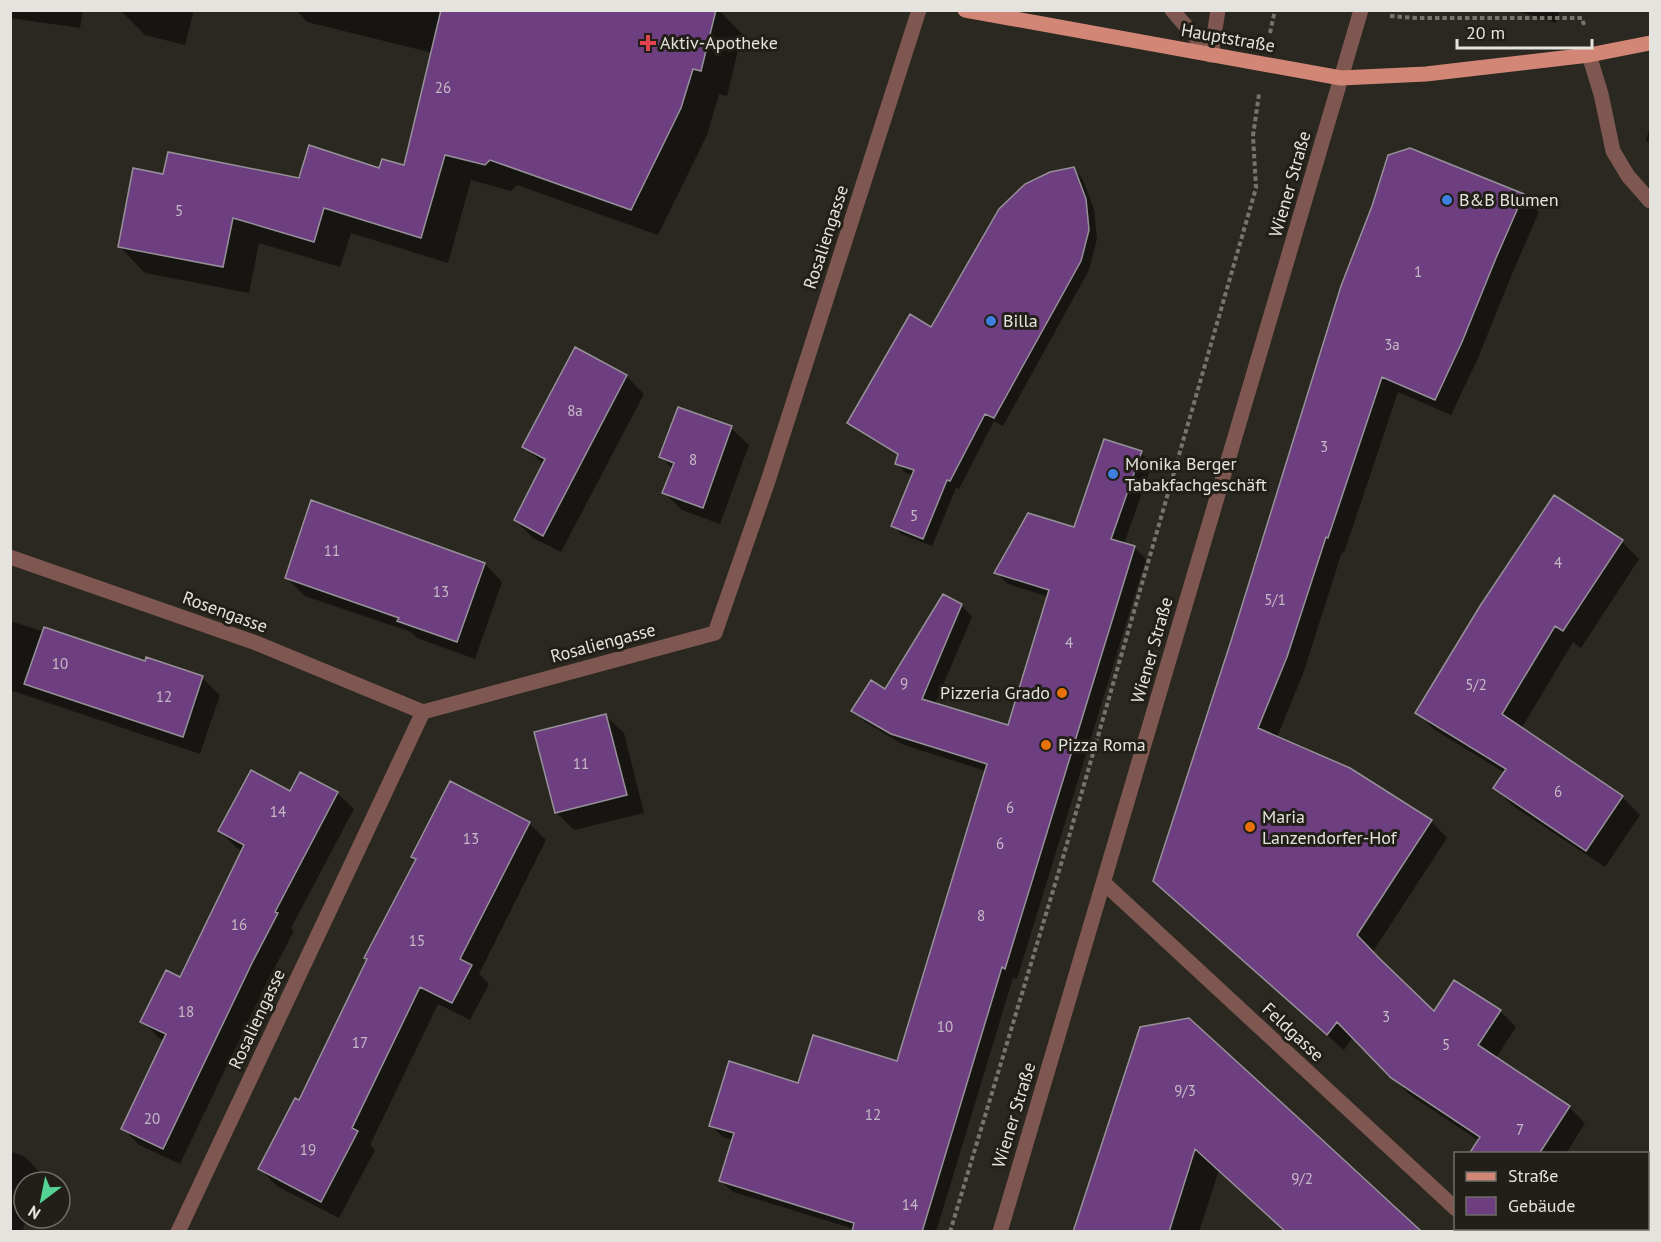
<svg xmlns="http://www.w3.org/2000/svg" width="1661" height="1242" font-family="'PT Sans',sans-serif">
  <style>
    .shadow { fill: #0007 }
    .building { fill: #6d3f81; stroke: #969199; stroke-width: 1.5 }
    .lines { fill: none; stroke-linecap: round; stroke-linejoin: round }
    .path { stroke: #76746e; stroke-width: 4; stroke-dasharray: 4.5 3; stroke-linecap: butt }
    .service { stroke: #7e5850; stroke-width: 15 }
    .minor { stroke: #7e5850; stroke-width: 15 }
    .tertiary { stroke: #7e5850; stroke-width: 15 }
    .primary { stroke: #d28675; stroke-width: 15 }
    .health-dot { fill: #e0444e; stroke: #211f18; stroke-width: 2 }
    .shop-dot { fill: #3f7fe0; stroke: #211f18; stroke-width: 2 }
    .food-dot { fill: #e8710a; stroke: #211f18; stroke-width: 2 }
    .labels { text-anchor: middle; stroke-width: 6; stroke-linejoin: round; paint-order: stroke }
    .number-label { font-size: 15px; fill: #c7bac7 }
    .street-label { font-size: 18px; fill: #e5e3de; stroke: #211f18 }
    .poi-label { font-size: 18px; fill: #e5e3de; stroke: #211f18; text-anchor: start }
  </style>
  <rect width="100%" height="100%" fill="#2b2821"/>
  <!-- shadow -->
  <path class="shadow" d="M 10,10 L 83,10 L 80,28 L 10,18 Z
    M 120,10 L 194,10 L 185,45 L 145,35 Z
    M 296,10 L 719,10 L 742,34 L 727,96 L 719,94 L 707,135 L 658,235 L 517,185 L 511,191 L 471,180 L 448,263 L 351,233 L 340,267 L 259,243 L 249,293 L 145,273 L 119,246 L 165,176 L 300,180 L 405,167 L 433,53 L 307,22 Z
    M 1513,10 L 1560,10 L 1556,23 Z
    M 1650,126 L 1650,144 L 1646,140 Z
    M 1073,169 L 1082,178 L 1094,209 L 1097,239 L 1089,270 L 1003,426 L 994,421 L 959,489 L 956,488 L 932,546 L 901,534 L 893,525 L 913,475 L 906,473 L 897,464 L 899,456 L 858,431 L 849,423 Z
    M 1523,195 L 1539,212 L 1512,274 L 1478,358 L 1451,415 L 1398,392 L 1344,553 L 1342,552 L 1303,674 L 1277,737 L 1431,821 L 1447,838 L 1372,953 L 1435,1013 L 1500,1011 L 1516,1027 L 1496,1058 L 1569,1107 L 1585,1123 L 1566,1154 L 1471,1154 L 1479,1141 L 1409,1094 L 1353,1037 L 1344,1050 L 1171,897 L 1154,881 L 1233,641 L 1342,287 Z
    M 626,376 L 644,394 L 561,552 L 533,538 L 515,520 L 544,465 L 524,446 Z
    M 731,428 L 749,445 L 720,524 L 682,510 L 664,493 L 673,469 L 661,457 Z
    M 1141,453 L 1152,464 L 1124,544 L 1134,547 L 1146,559 L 1017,979 L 1013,978 L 936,1232 L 853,1232 L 854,1229 L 733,1192 L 721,1181 L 733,1140 L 723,1137 L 711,1125 L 799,1085 L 898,1063 L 986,771 L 904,745 L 865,722 L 853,711 L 885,691 L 961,605 L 972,617 L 935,704 L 1009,727 L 1049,597 L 1008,584 L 996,572 L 1075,529 Z
    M 380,527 L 485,564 L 502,582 L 475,659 L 417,638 L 411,632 L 305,596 L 287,578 Z
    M 1622,542 L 1639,559 L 1581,648 L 1573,642 L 1521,729 L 1622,797 L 1640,815 L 1605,867 L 1513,806 L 1495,788 L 1505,773 L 1435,730 L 1417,713 Z
    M 10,621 L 146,663 L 147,659 L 202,678 L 220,695 L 200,754 L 10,690 Z
    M 606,716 L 624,733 L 644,813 L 574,830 L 556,812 Z
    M 291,793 L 337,793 L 354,809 L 291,928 L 294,931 L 268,980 L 180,1164 L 139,1145 L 123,1128 L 164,1041 L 159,1038 L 142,1021 L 181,979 L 243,851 L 237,848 L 220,831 Z
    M 529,823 L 546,840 L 479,974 L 489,984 L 470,1020 L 438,1004 L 370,1145 L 375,1150 L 339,1218 L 277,1186 L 260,1169 L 299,1102 L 417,860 L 413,857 Z
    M 1142,1029 L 1219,1170 L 1199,1232 L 1074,1232 Z
    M 10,1151 L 25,1157 L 42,1174 L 40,1182 L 24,1182 L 24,1218 L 27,1218 L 22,1232 L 10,1230 Z
    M 1650,1222 L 1650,1232 L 1643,1232 L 1648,1228 Z"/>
  <!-- building -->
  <path class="building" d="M 441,10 L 716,10 L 701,71 L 693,69 L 681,108 L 631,210 L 490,160 L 485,165 L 445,155 L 421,238 L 324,208 L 314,242 L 233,218 L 223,267 L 118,247 L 133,168 L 163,174 L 168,152 L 299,178 L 309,145 L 379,168 L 382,159 L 404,165 Z
    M 1410,148 L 1524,194 L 1496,258 L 1462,342 L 1435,400 L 1382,377 L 1328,538 L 1326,537 L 1287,657 L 1258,728 L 1350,768 L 1432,820 L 1357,935 L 1379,958 L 1434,1011 L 1454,980 L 1501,1010 L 1478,1045 L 1570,1106 L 1539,1154 L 1469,1154 L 1480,1137 L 1391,1078 L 1337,1022 L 1327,1035 L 1153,881 L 1231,641 L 1341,286 L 1372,206 L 1388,155 Z
    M 1074,167 L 1086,199 L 1089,230 L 1081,261 L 994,418 L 985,414 L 950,481 L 947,480 L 923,539 L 891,526 L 914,470 L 895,464 L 898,454 L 847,423 L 910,314 L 931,327 L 999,209 L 1025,184 L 1050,172 Z
    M 575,347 L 627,375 L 543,536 L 514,520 L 545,459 L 522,447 Z
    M 678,407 L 732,426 L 703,508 L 662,493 L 674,463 L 659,457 Z
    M 1104,439 L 1142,451 L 1111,539 L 1135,546 L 1005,969 L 1002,967 L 922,1232 L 852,1232 L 854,1223 L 719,1181 L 734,1133 L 709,1126 L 729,1061 L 798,1083 L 813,1035 L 897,1061 L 987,764 L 891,734 L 851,711 L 871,680 L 885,689 L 943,594 L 962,604 L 922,699 L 1008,725 L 1049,590 L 994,573 L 1028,513 L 1074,527 Z
    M 1554,495 L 1623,540 L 1563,631 L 1555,626 L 1502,714 L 1623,796 L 1586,851 L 1493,788 L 1506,769 L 1415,713 L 1480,606 Z
    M 311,500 L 485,563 L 457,642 L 397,621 L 399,618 L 285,578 Z
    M 44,627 L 145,661 L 146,657 L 203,676 L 183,737 L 24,684 Z
    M 606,714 L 627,795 L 555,813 L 534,732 Z
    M 251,770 L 290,791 L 300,772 L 338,792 L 275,912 L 278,913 L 252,963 L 163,1149 L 121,1129 L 166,1034 L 140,1022 L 166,970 L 180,977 L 244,845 L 218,831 Z
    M 450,781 L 530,822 L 460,959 L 472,965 L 452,1003 L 420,987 L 352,1128 L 358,1131 L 321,1202 L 258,1169 L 295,1098 L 299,1100 L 367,959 L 364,958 L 416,859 L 411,857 Z
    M 1189,1018 L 1305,1124 L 1422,1232 L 1286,1232 L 1195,1149 L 1169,1232 L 1073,1232 L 1140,1027 Z"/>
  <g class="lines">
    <!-- path -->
    <path class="path" d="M 1390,16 L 1416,18 L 1582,18 L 1584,25
      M 1270,33 L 1275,10
      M 950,1232 L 1062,861 L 1256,188 L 1253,136 L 1259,94"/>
    <!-- service -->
    <path class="service" d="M 1172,10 L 1211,55
      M 1211,55 L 1218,10"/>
    <!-- minor -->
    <path class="minor" d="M 1589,55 L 1601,94 L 1613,151 L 1628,176 L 1650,201
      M 10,557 L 256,643 L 423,712
      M 1104,883 L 1456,1209
      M 1476,1228 L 1479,1232
      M 178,1232 L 423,712 L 715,633 L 768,481 L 919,10
      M 1000,1232 L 1341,78"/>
    <!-- tertiary -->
    <path class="tertiary" d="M 1341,78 L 1361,10"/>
    <!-- primary -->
    <path class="primary" d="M 965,10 L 1341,78 L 1426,74 L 1589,55 L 1650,43"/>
  </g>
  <!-- markers -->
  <path class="health-dot" d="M645 34h6v6h6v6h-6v6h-6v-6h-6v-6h6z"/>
  <g class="shop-dot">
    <circle cx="1447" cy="200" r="6"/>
    <circle cx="991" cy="321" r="6"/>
    <circle cx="1113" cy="474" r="6"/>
  </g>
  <g class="food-dot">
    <circle cx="1062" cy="693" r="6"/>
    <circle cx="1046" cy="745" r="6"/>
    <circle cx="1250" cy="827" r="6"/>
  </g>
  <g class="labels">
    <!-- number labels -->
    <g class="number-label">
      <text x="443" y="93">26</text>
      <text x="179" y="216">5</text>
      <text x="1418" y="277">1</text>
      <text x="1392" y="350">3a</text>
      <text x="575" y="416">8a</text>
      <text x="1324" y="452">3</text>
      <text x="693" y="465">8</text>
      <text x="914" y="521">5</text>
      <text x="332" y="556">11</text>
      <text x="1558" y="568">4</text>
      <text x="441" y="597">13</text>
      <text x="1275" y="605">5/1</text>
      <text x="1069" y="648">4</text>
      <text x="60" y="669">10</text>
      <text x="904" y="689">9</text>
      <text x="1476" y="690">5/2</text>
      <text x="164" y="702">12</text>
      <text x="581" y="769">11</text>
      <text x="1558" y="797">6</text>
      <text x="1010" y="813">6</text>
      <text x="278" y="817">14</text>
      <text x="471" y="844">13</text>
      <text x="1000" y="849">6</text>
      <text x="981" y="921">8</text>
      <text x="239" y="930">16</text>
      <text x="417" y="946">15</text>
      <text x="186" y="1017">18</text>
      <text x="1386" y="1022">3</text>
      <text x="945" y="1032">10</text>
      <text x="360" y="1048">17</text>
      <text x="1446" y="1050">5</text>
      <text x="1185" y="1096">9/3</text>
      <text x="873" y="1120">12</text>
      <text x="152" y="1124">20</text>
      <text x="1520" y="1135">7</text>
      <text x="308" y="1155">19</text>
      <text x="1302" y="1184">9/2</text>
      <text x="910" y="1210">14</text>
    </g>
    <!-- street labels -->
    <g class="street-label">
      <text transform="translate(1228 38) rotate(10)" y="6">Hauptstraße</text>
      <text transform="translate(1290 184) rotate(-74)" y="6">Wiener Straße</text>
      <text transform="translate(826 237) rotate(-72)" y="6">Rosaliengasse</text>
      <text transform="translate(225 612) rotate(20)" y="6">Rosengasse</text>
      <text transform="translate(603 643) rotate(-15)" y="6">Rosaliengasse</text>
      <text transform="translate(1152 650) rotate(-74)" y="6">Wiener Straße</text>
      <text transform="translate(257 1019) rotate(-65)" y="6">Rosaliengasse</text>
      <text transform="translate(1293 1032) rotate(43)" y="6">Feldgasse</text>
      <text transform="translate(1014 1115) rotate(-73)" y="6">Wiener Straße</text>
    </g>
    <!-- poi labels -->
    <g class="poi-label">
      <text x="660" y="49">Aktiv-Apotheke</text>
      <text x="1459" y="206">B&amp;B Blumen</text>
      <text x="1003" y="327">Billa</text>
      <text x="1125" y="470">Monika Berger<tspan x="1125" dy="21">Tabakfachgeschäft</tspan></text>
      <text x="1050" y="699" text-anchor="end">Pizzeria Grado</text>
      <text x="1058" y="751">Pizza Roma</text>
      <text x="1262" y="823">Maria<tspan x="1262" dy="21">Lanzendorfer-Hof</tspan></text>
    </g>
  </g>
  <!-- border -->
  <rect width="1661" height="1242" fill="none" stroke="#e5e3de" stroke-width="24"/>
  <!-- legend -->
  <rect x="1454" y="1152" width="195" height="78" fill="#211f18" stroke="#6f6d67" stroke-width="1.5"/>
  <rect x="1466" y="1172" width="30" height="9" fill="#d28675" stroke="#6f6d67" stroke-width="1.5"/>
  <text x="1508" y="1182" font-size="18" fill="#e5e3de">Straße</text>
  <rect x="1466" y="1197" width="30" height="18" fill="#6d3f81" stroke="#6f6d67" stroke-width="1.5"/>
  <text x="1508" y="1212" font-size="18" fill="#e5e3de">Gebäude</text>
  <!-- north arrow -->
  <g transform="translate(42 1200) rotate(212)"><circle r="28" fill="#211f18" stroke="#6f6d67" stroke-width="1.5"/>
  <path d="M0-4.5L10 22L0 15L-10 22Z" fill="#54d395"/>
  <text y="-9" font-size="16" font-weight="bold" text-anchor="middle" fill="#e5e3de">N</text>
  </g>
  <!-- scale -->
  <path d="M1457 39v9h135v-9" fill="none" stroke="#e5e3de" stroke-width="3"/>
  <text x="1466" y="39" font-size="18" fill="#e5e3de" stroke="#211f18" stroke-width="4.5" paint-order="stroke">20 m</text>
</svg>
